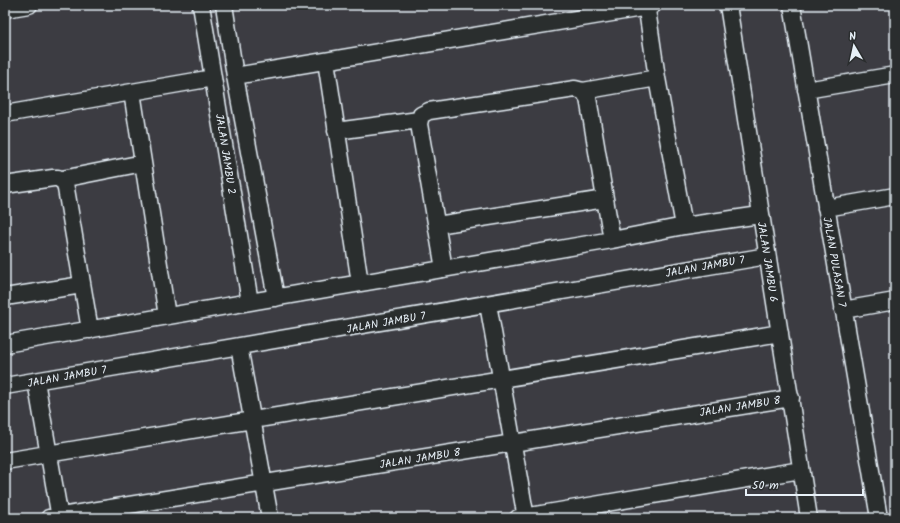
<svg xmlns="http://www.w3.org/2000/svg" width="900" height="523" font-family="Kalam,sans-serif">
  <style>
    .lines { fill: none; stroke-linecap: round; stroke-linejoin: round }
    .minor-casing { stroke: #e8f1f8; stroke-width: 19 }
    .minor { stroke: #2a2d2e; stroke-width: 16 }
    .labels { text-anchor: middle; stroke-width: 4; stroke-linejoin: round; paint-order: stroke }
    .street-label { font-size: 11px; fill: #e8f1f8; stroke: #2a2d2e }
  </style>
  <rect width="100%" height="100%" fill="#3c3c42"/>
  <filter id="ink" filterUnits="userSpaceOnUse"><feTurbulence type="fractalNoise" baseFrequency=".025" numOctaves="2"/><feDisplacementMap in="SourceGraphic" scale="8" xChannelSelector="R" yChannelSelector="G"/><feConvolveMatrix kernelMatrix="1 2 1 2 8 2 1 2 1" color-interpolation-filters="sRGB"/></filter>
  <g filter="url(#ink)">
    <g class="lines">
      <defs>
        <path id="minor" d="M 201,5 L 250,302
          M 224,5 L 235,76 L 276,298
          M 653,5 L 648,7 L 647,10 L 657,78 L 684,226
          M 728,5 L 809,518
          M 792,5 L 879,518
          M 5,9 L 29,5
          M 326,61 L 360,283
          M 235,76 L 648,7
          M 806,90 L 895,75
          M 583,91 L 657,78
          M 132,92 L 167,316
          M 5,114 L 213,78
          M 336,131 L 419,120
          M 62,179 L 143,163
          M 5,185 L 53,178 L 58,178 L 65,183 L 90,330
          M 826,208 L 895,196
          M 437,225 L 605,199
          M 444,269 L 419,124 L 421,115 L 429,111 L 575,89 L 583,91 L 588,98 L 612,240
          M 5,297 L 82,285
          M 488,304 L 526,518
          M 843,310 L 895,301
          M 5,344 L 612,240 L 684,226 L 760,215
          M 239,346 L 270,518
          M 36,381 L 60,518
          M 5,386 L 767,256
          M 5,461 L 780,333
          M 49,518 L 791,398
          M 518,518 L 801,470"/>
      </defs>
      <!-- minor casing -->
      <use href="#minor" class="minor-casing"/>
      <!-- minor -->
      <use href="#minor" class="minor"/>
    </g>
  </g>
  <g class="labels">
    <!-- street labels -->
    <g class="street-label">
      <text transform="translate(226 154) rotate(81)" y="4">JALAN JAMBU 2</text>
      <text transform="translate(768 262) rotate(81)" y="4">JALAN JAMBU 6</text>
      <text transform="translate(835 262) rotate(80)" y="4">JALAN PULASAN 7</text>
      <text transform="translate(705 266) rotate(-10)" y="4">JALAN JAMBU 7</text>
      <text transform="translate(386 322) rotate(-10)" y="4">JALAN JAMBU 7</text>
      <text transform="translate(67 376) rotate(-10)" y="4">JALAN JAMBU 7</text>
      <text transform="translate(740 406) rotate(-9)" y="4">JALAN JAMBU 8</text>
      <text transform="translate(420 458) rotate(-9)" y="4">JALAN JAMBU 8</text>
    </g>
  </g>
  <!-- margin -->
  <rect width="900" height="523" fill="none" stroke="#2a2d2e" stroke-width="20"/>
  <rect x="10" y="10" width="880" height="503" fill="none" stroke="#e8f1f8" stroke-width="1.5" filter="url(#ink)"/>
  <!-- north arrow -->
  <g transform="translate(854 46) rotate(351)" stroke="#2a2d2e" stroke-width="3" paint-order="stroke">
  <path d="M0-3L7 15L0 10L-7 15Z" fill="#e8f1f8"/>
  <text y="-6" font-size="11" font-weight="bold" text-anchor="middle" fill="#e8f1f8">N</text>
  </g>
  <!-- scale -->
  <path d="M746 489v6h117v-6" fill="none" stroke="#e8f1f8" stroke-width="2"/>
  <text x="752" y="489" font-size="12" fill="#e8f1f8" stroke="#2a2d2e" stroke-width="3" paint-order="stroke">50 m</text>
</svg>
